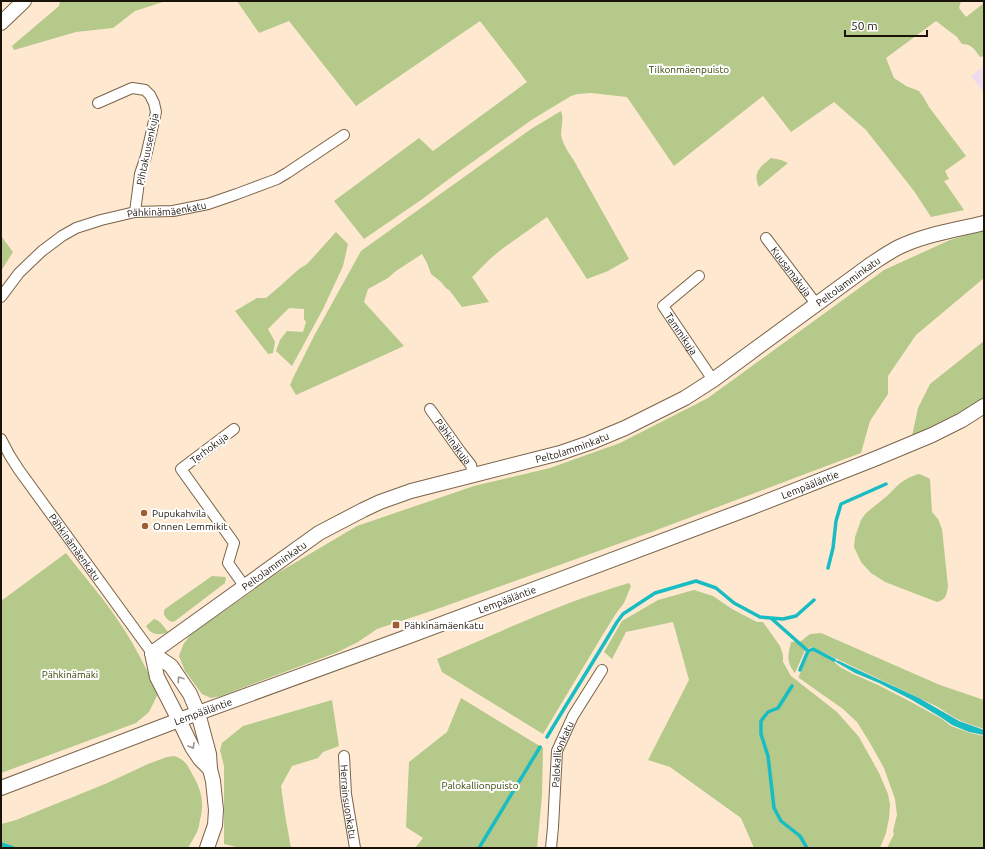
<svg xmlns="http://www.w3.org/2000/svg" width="985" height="849" font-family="Ubuntu,sans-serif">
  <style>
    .commercial { fill: #eedbec }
    .green { fill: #b5c98a }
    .water { fill: #19bcc3 }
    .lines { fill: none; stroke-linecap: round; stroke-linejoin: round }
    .stream { stroke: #19bcc3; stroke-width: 3.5 }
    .street-casing { stroke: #7a6348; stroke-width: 12 }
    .secondary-casing { stroke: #7a6348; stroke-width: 16 }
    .street { stroke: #fff; stroke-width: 10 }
    .secondary { stroke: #fff; stroke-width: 14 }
    .oneway { stroke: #999590 }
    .poi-dot { fill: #a15d2f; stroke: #fff; stroke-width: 1.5 }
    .labels { text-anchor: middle; stroke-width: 4; stroke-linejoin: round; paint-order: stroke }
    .park-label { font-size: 10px; fill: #344400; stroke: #fff }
    .street-label { font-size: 10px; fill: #1c1308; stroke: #fff }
    .poi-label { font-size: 10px; fill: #1c1308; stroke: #fff; text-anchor: start }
  </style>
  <rect width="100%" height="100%" fill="#fee8d0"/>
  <!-- commercial -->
  <path class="commercial" d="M 984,66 L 984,93 L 971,76 Z"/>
  <!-- green -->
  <path class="green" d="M 60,1 L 166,1 L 135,11 L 113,28 L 76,32 L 14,50 L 12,46 L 59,6 Z
    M 237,1 L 961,1 L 959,8 L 966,17 L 984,3 L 984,56 L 980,57 C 974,49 972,44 962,44 L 957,37 L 936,21 L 886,58 L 894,78 L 906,86 L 919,91 L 924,98 L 929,107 L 966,156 L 945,171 L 949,179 L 944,181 L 964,210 L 931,217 L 914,191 L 866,130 L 834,102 L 791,132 L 763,96 L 674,166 L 627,97 L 591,93 L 578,94 L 571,96 L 533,119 L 457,173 L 421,200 L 364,239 L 334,201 L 419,138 L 433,151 L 527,82 L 480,21 L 356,106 L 289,21 L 259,33 Z
    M 561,111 C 565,121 559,131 562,139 C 564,146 569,153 573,159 L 629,259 L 608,271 L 587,279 L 547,217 L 502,249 L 491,258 L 472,277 L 489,302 L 462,307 L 450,291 L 446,288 L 440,281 L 431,274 L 427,263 L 422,254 L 396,271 L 388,278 L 368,289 L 364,302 L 404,346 L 296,395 L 290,385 L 294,376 L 314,336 L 361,251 L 531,129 Z
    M 771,158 L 781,160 L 788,163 L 759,187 C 752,173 761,166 771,158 Z
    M 984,230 L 984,278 L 916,335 L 888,376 L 888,394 L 870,421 L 861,453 L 654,531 L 437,609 L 377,629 L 358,642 L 338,652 L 221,696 L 211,698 L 202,694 L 185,671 L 179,656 L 183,645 L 190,635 L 276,574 L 357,526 L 474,486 L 550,468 L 620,443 L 708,398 L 884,270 L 950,240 Z
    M 336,232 L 348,244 L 343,266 L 323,309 L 292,366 L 276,351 L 280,340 L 287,331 L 303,332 L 306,322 L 304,319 L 304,309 L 289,308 L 268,329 L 275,342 L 273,353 L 268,354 L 235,311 L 257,298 L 266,298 L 279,287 L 299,269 L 307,264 Z
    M 1,236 L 13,252 L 1,271 Z
    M 984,341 L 984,398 L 976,404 L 912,436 L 918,408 L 930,384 Z
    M 918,474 L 922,475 L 930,479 L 932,512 L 938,519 L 942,529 L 948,586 C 947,594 946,600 937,602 L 885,582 L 871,573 L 861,562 L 854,547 L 855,537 L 861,520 L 866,513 L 887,496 L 899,484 L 908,478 Z
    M 66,553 C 82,574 100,594 115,616 C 132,640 146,667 158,694 L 149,712 L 136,723 L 1,773 L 1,601 Z
    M 212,576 L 225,577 L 226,578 L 225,583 L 175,621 L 172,622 L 168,620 L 164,615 L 164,611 L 165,609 Z
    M 629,583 L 631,586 L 624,603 L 617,612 L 605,631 L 543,734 L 442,672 L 437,659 C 500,632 563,602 629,583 Z
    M 694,590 L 713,596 L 732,609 L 757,622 L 763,622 L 780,646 L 783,655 L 783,662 L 791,676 L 837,712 L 859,737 L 879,773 L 888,794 L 890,805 L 889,818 L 886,833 L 880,848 L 754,848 L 741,818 L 670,767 L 648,760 L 689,680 L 673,622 L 626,632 L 612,659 L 604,652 L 622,621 L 658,600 Z
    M 154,619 C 160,620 164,627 168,632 C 159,636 151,635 146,626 Z
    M 821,633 L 940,685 L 984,700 L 984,729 C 979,727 974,726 969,724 C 957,720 947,713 938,707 L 812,647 L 805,650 L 795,673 C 786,662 788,656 791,642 L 801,641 L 810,634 Z
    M 811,651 L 814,651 L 832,660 L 840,667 L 853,674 L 878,685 L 911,702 L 942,719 L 951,726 L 970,733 L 984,736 L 984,848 L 887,848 L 894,834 L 893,831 L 897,815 L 895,799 L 884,768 L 870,743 L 857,722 L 843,709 L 799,678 L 799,676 L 808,653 Z
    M 461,698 L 543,748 L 542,796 L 537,848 L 415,848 L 423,838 L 406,827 L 409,762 L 447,732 Z
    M 332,700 L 339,746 L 323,752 L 318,758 L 292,766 L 281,786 L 285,815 L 291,848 L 240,848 L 224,844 L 224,766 L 220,750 L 222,743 L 243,726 Z
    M 174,756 C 184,759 187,764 191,772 C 201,789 205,801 200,820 C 199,824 199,828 197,832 C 194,837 191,843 188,848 L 1,848 L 1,824 L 16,820 L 105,784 L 148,764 L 167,757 Z"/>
  <!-- water -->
  <path class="water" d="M 834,660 L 839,661 L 856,669 L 919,698 L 959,721 L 984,730 L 984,735 L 969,732 L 952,725 L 942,718 L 912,700 L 879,683 L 855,673 L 836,662 Z"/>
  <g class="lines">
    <!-- stream -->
    <path class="stream" d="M 828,568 L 833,548 L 836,521 L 841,504 L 886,484
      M 772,619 L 808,651 L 800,670
      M 808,651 L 813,649 L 834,660
      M 792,686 L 778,708 L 768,712 L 761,721 L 761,734 L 768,756 L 774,808 L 781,821 L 800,836 L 807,848
      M 547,737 C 570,698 594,661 617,622 L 623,614 L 655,593 L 696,581 L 716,588 L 734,603 L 760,617 L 783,619 L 796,616 L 814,600
      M 1,844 L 13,848
      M 479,848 L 540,747"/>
    <defs>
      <g id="street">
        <path d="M 98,103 L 132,88 L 139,89 L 145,90 L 150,95 L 154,103 L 156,112 L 146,156 L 140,174 L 135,212"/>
        <path id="s1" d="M 766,238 L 817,305"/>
        <path id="s2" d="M 699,276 L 663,306 L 713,380"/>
        <path id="s3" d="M 1,297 L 19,273 L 42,251 L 62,236 L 76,228 L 101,220 L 135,212 L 173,211 L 208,204 L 237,194 L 277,179 L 287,173 L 344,135"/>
        <path id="s4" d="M 430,409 L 460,451 L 471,465 L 473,475"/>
        <path d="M 234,429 L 181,469 L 234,543 L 228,563 L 245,587"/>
        <path id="s5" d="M 1,439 L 10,456 L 19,470 L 152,653"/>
        <path id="s6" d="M 344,756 L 346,794 L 355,848"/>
        <path id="s7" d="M 551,848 L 553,827 L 557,751 L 573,716 L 602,670"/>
      </g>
      <g id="secondary">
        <path d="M 1,23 L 24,1"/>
        <path id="s8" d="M 152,653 L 319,533 L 363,510 L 380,502 L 411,491 L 560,453 L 589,443 L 625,428 L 685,398 L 713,380 L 739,361 L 870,265 C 879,259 889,252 899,247 C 926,234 956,230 984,223"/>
        <path d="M 152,653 L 171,666 L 190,694 L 198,713 L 209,754 L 210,769 L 213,781 L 216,810 L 215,825 L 207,848"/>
        <path d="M 152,653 L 157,677 L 179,720 L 192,747 L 200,759 L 210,769"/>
        <path id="s9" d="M 1,788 L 179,720 L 404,638 L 750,508 L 877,458 L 932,435 L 962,420 L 984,406"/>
      </g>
    </defs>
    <!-- street casing -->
    <use href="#street" class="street-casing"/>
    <!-- secondary casing -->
    <use href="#secondary" class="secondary-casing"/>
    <!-- street -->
    <use href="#street" class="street"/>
    <!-- secondary -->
    <use href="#secondary" class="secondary"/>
  </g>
  <!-- one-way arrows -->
  <defs><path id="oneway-chevron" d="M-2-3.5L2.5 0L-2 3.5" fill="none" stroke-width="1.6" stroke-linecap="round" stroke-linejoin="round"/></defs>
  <g class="oneway">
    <use href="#oneway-chevron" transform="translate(180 679) rotate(-124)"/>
    <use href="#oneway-chevron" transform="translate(192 746) rotate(59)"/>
  </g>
  <!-- markers -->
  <g class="poi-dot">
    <circle cx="144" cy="513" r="4"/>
    <circle cx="145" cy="526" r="4"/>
    <rect x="392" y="621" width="8" height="8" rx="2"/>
  </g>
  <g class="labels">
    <!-- park labels -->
    <g class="park-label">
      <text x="689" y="73">Tilkonmäenpuisto</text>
      <text x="70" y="678">Pähkinämäki</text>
      <text x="480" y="789">Palokallionpuisto</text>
    </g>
    <!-- street labels -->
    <g class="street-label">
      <text transform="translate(147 149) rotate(-78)" y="4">Pihtakuusenkuja</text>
      <text dy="4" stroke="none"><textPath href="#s3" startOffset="196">Pähkinämäenkatu</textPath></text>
      <text dy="4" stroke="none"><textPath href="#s1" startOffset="42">Kuusamakuja</textPath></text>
      <text dy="4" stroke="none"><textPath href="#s8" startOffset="798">Peltolamminkatu</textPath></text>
      <text dy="4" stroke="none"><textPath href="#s2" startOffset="80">Tammikuja</textPath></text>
      <text dy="4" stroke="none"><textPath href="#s4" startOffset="40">Pähkinäkuja</textPath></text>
      <text dy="4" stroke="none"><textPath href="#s8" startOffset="474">Peltolamminkatu</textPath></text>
      <text transform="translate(209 448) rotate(-37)" y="4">Terhokuja</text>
      <text dy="4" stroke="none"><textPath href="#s9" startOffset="864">Lempääläntie</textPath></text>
      <text dy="4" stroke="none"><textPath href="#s5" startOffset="131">Pähkinämäenkatu</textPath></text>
      <text dy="4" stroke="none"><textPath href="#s8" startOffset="150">Peltolamminkatu</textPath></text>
      <text dy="4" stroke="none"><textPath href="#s9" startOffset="540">Lempääläntie</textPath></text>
      <text dy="4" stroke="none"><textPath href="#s9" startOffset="216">Lempääläntie</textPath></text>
      <text dy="4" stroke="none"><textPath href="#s7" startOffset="95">Palokallionkatu</textPath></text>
      <text dy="4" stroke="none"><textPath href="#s6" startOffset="46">Herrainsuonkatu</textPath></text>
    </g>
    <!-- poi labels -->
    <g class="poi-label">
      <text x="152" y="517">Pupukahvila</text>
      <text x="153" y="530">Onnen Lemmikit</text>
      <text x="404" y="629">Pähkinämäenkatu</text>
    </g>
  </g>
  <!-- border -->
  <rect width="985" height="849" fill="none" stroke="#1c1308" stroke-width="4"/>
  <!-- scale -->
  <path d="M845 30v6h82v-6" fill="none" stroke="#1c1308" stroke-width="2"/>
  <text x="851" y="30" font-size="12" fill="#1c1308" stroke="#ffffff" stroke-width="3" paint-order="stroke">50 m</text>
</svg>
